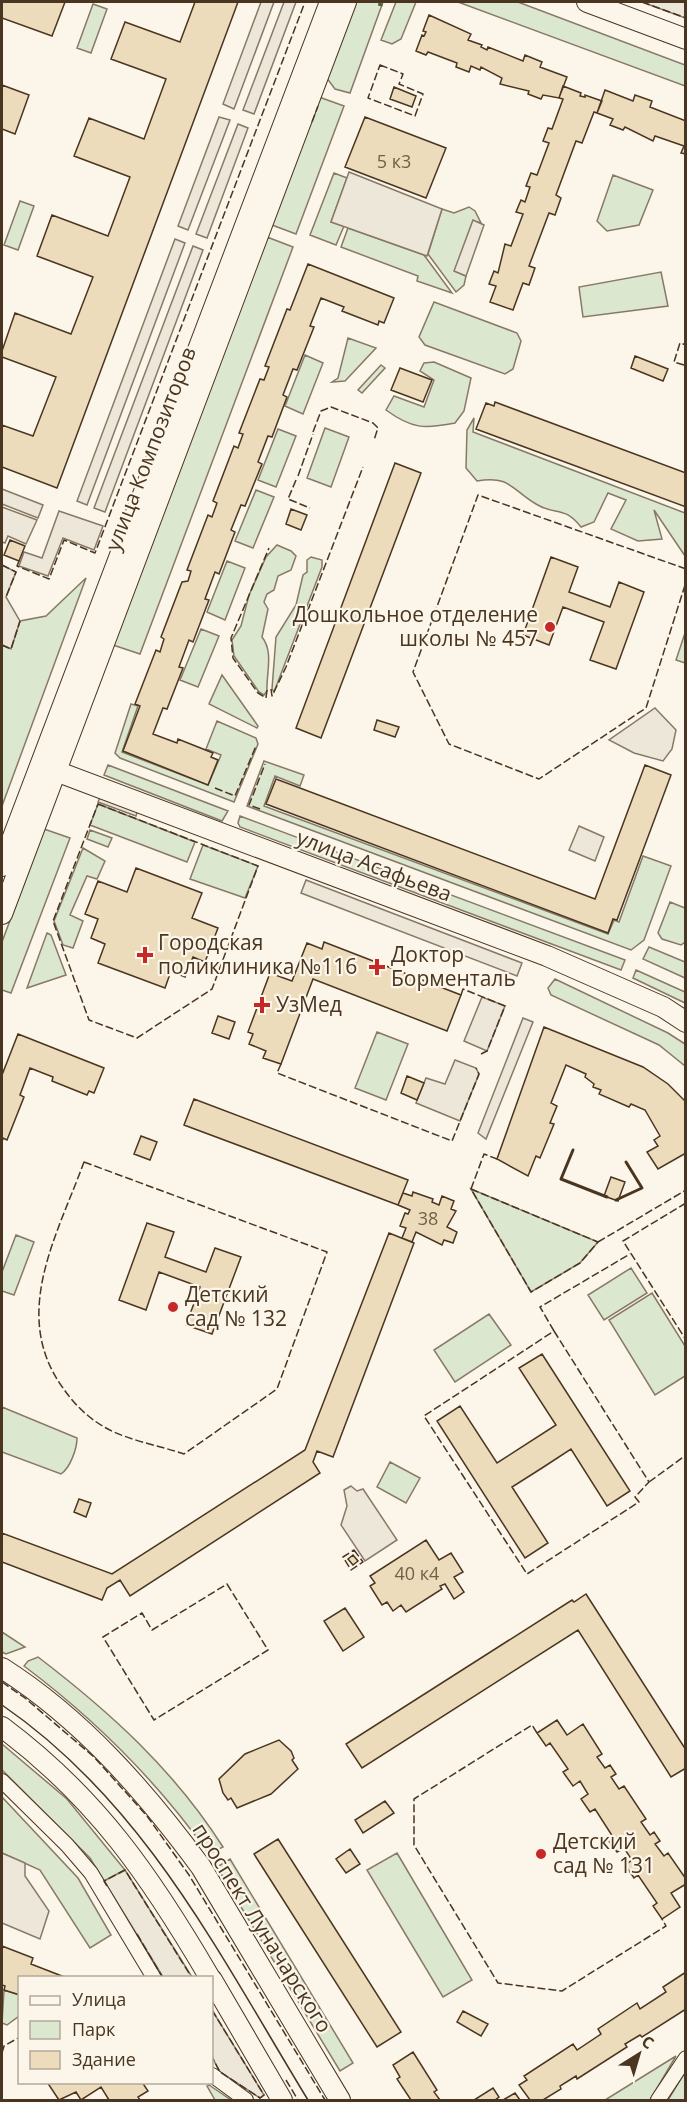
<svg xmlns="http://www.w3.org/2000/svg" width="687" height="2102" font-family="'Open Sans',sans-serif">
  <style>
    .green { fill: #dce7d0; stroke: #887966; stroke-width: 1.5 }
    .parking { fill: #ede7d9; stroke: #887966; stroke-width: 1.5 }
    .building { fill: #ecdcbc; stroke: #4a3520; stroke-width: 1.5 }
    .lines { fill: none; stroke-linecap: round; stroke-linejoin: round }
    .street-casing { stroke: #4a3520; stroke-width: 16 }
    .secondary-casing { stroke: #4a3520; stroke-width: 22 }
    .street { stroke: #fbf6e9; stroke-width: 14 }
    .secondary { stroke: #fbf6e9; stroke-width: 20 }
    .tram { stroke: #4a3520; stroke-width: 1.5 }
    .hedge { stroke: #436837; stroke-width: 4.5; stroke-dasharray: 3 4.5; stroke-linecap: butt }
    .fence { stroke: #4a3520; stroke-width: 1.5; stroke-dasharray: 8 3; stroke-linecap: butt }
    .wall { stroke: #4a3520; stroke-width: 3 }
    .poi-dot { fill: #c62828; stroke: #fbf6e9; stroke-width: 2 }
    .labels { text-anchor: middle; stroke-width: 4.5; stroke-linejoin: round; paint-order: stroke }
    .number-label { font-size: 18px; fill: #725f47 }
    .street-label { font-size: 21px; fill: #4a3520; stroke: #fbf6e9 }
    .poi-label { font-size: 21px; fill: #4a3520; stroke: #fbf6e9; text-anchor: start }
  </style>
  <rect width="100%" height="100%" fill="#fbf6e9"/>
  <!-- green -->
  <path class="green" d="M 354,2 L 383,2 L 350,93 L 335,89 L 326,77 Z
    M 396,2 L 416,2 L 401,39 L 392,44 L 381,40 Z
    M 458,2 L 518,2 L 685,65 L 685,86 Z
    M 93,4 L 107,9 L 91,53 L 77,48 Z
    M 319,97 L 344,106 L 296,234 L 272,225 Z
    M 334,173 L 347,178 L 331,222 L 344,226 L 336,245 L 310,235 Z
    M 613,175 L 653,190 L 639,225 L 607,231 L 597,221 Z
    M 20,201 L 34,206 L 18,250 L 4,245 Z
    M 469,207 L 475,211 L 481,223 L 473,221 L 455,271 L 466,276 L 464,285 L 456,292 L 428,254 L 442,209 L 454,213 Z
    M 348,228 L 424,255 L 452,293 L 417,281 L 418,276 L 341,247 Z
    M 267,237 L 293,247 L 140,654 L 113,645 Z
    M 661,272 L 668,306 L 583,317 L 579,287 Z
    M 434,302 L 517,333 L 521,341 L 513,369 L 505,374 L 425,345 L 419,337 Z
    M 348,338 L 376,348 L 345,381 L 332,382 L 338,378 Z
    M 305,355 L 323,363 L 303,414 L 285,406 Z
    M 434,362 L 471,378 L 464,411 L 455,423 C 424,429 412,429 386,410 L 394,396 L 424,407 L 434,380 L 420,371 L 424,363 Z
    M 381,365 L 385,368 L 362,393 L 358,390 Z
    M 474,418 L 473,432 L 685,513 L 685,556 L 654,510 L 662,539 L 638,541 L 611,529 L 626,500 L 608,493 L 594,522 L 581,527 C 564,505 555,516 536,504 C 512,490 510,475 477,481 L 466,468 L 467,430 Z
    M 325,428 L 349,437 L 331,487 L 307,478 Z
    M 278,429 L 296,436 L 276,487 L 258,480 Z
    M 256,490 L 274,497 L 253,548 L 235,541 Z
    M 277,545 L 291,551 L 296,556 L 291,570 L 278,576 L 274,590 L 267,594 L 264,602 L 268,609 L 262,637 C 274,652 266,674 267,691 L 264,695 L 259,692 L 234,656 L 232,640 L 241,626 L 249,595 L 266,557 Z
    M 311,557 L 322,560 L 322,567 L 274,692 L 272,689 L 276,637 L 296,605 L 303,575 L 307,572 L 307,560 Z
    M 227,561 L 245,568 L 225,620 L 207,612 Z
    M 86,578 L 2,806 L 2,645 L 11,648 L 20,621 L 46,616 Z
    M 201,629 L 219,636 L 198,687 L 180,680 Z
    M 685,633 L 685,663 L 676,660 Z
    M 222,675 L 258,726 L 257,728 L 209,704 Z
    M 131,704 L 138,706 L 122,752 L 208,785 L 221,755 L 206,749 L 217,721 L 256,738 L 258,744 L 234,802 L 120,758 L 115,753 Z
    M 264,761 L 304,775 L 300,786 L 275,776 L 264,806 L 608,934 L 614,920 L 619,922 L 643,856 L 671,866 L 644,940 L 631,950 L 247,806 Z
    M 108,765 L 228,811 L 222,821 L 104,775 Z
    M 98,804 L 195,842 L 187,862 L 90,825 Z
    M 240,816 L 625,960 L 621,970 L 240,827 L 238,823 Z
    M 44,829 L 70,838 L 11,993 L 2,990 L 2,942 Z
    M 90,830 L 112,838 L 108,847 L 87,839 Z
    M 203,845 L 258,866 L 245,898 L 190,879 Z
    M 83,848 L 105,861 L 97,879 L 87,876 L 70,915 L 83,921 L 73,948 L 63,945 L 54,921 Z
    M 670,902 L 685,908 L 685,942 L 681,945 L 662,939 L 658,933 Z
    M 47,933 L 51,935 L 66,975 L 27,988 Z
    M 649,947 L 685,962 L 685,978 L 643,959 Z
    M 636,970 L 685,992 L 685,1003 L 633,978 Z
    M 555,979 L 668,1033 L 685,1044 L 685,1066 L 659,1045 L 551,995 L 548,988 Z
    M 377,1032 L 408,1044 L 386,1100 L 355,1088 Z
    M 471,1189 L 598,1242 L 580,1263 L 531,1292 Z
    M 16,1235 L 34,1242 L 14,1295 L 2,1291 L 2,1272 Z
    M 631,1268 L 647,1293 L 604,1320 L 588,1295 Z
    M 652,1293 L 685,1346 L 685,1376 L 655,1395 L 609,1320 Z
    M 489,1314 L 511,1345 L 455,1382 L 434,1350 Z
    M 2,1407 L 77,1438 C 77,1449 70,1468 61,1474 L 2,1452 Z
    M 390,1462 L 420,1478 L 406,1503 L 377,1487 Z
    M 2,1632 L 25,1647 L 6,1654 L 2,1652 Z
    M 38,1657 C 110,1712 174,1770 223,1847 L 209,1854 C 157,1781 96,1720 24,1666 L 28,1661 Z
    M 2,1744 L 67,1799 L 125,1870 L 104,1881 L 90,1858 L 2,1770 Z
    M 2,1797 L 78,1878 L 111,1935 L 90,1948 L 40,1870 L 2,1853 Z
    M 397,1853 L 472,1980 L 443,1997 L 367,1870 Z
    M 230,1859 L 353,2063 L 340,2071 L 217,1867 Z
    M 4,1990 L 19,1995 L 19,2016 L 7,2025 L 2,2023 Z
    M 676,2056 L 650,2100 L 605,2100 Z
    M 685,2072 L 685,2100 L 668,2100 Z
    M 209,2085 L 231,2100 L 215,2100 L 207,2086 Z"/>
  <!-- parking -->
  <path class="parking" d="M 261,2 L 274,2 L 234,109 L 223,104 Z
    M 284,2 L 296,2 L 254,114 L 243,110 Z
    M 642,2 L 685,2 L 685,18 Z
    M 219,117 L 230,120 L 188,230 L 178,226 Z
    M 238,124 L 248,128 L 207,238 L 196,234 Z
    M 349,172 L 442,209 L 427,256 L 331,222 Z
    M 473,220 L 484,225 L 466,276 L 454,271 Z
    M 175,239 L 185,243 L 87,505 L 77,501 Z
    M 193,246 L 203,250 L 105,512 L 94,508 Z
    M 2,489 L 43,505 L 38,518 L 2,504 Z
    M 2,507 L 37,520 L 26,544 L 8,536 L 5,543 L 2,542 Z
    M 59,511 L 103,526 L 94,550 L 63,538 L 48,576 L 19,566 L 24,552 L 42,558 Z
    M 2,565 L 16,572 L 6,597 L 20,621 L 11,649 L 2,645 Z
    M 655,708 L 676,730 L 672,749 L 663,761 L 634,753 L 609,740 Z
    M 101,795 L 138,809 L 136,816 L 98,802 Z
    M 579,826 L 604,837 L 595,861 L 569,850 Z
    M 306,880 L 522,963 L 517,976 L 301,893 Z
    M 482,997 L 505,1006 L 487,1051 L 464,1041 Z
    M 523,1018 L 533,1022 L 486,1139 L 478,1133 Z
    M 455,1060 L 476,1068 L 479,1074 L 460,1121 L 416,1103 L 426,1078 L 445,1084 Z
    M 351,1486 L 357,1491 L 363,1489 L 397,1540 L 365,1561 L 341,1525 L 347,1506 L 344,1490 Z
    M 2,1853 L 25,1863 L 25,1876 L 49,1911 L 40,1939 L 2,1923 Z
    M 125,1870 L 192,1977 L 163,1977 L 104,1881 Z
    M 212,2010 L 264,2095 L 260,2098 L 220,2072 L 212,2057 Z"/>
  <!-- building -->
  <path class="building" d="M 2,2 L 65,2 L 52,36 L 2,18 Z
    M 195,2 L 238,2 L 57,488 L 2,467 L 2,425 L 33,436 L 56,377 L 2,357 L 2,351 L 15,313 L 71,334 L 93,277 L 37,256 L 52,215 L 108,236 L 130,177 L 74,156 L 89,118 L 144,139 L 166,79 L 111,59 L 125,22 L 180,42 Z
    M 429,15 L 471,34 L 468,40 L 482,45 L 481,47 L 487,50 L 488,47 L 523,61 L 525,55 L 542,62 L 540,67 L 567,77 L 559,98 L 543,95 L 541,99 L 528,94 L 529,91 L 500,84 L 502,78 L 481,67 L 480,70 L 471,66 L 469,72 L 456,67 L 457,63 L 428,52 L 426,55 L 416,51 L 422,35 L 424,36 L 426,32 L 423,31 Z
    M 2,85 L 29,95 L 15,134 L 2,129 Z
    M 563,86 L 581,93 L 580,96 L 585,97 L 585,95 L 602,101 L 597,113 L 594,112 L 582,143 L 576,141 L 556,195 L 561,198 L 555,215 L 549,213 L 529,266 L 535,268 L 529,285 L 523,283 L 513,310 L 490,302 L 496,286 L 489,284 L 494,271 L 498,273 L 505,244 L 511,246 L 523,214 L 516,212 L 521,200 L 525,202 L 530,187 L 526,186 L 531,173 L 537,175 L 549,143 L 543,141 L 548,128 L 552,129 L 563,99 L 559,98 Z
    M 394,87 L 416,96 L 412,107 L 390,99 Z
    M 605,90 L 633,101 L 635,95 L 652,101 L 650,107 L 686,121 L 686,154 L 681,153 L 684,146 L 655,136 L 653,141 L 625,127 L 623,130 L 610,125 L 613,119 L 597,113 Z
    M 365,117 L 446,148 L 426,198 L 345,167 Z
    M 308,264 L 394,298 L 384,323 L 379,321 L 378,325 L 342,311 L 344,307 L 321,298 L 310,326 L 314,327 L 297,370 L 293,369 L 283,395 L 287,397 L 272,437 L 268,436 L 258,462 L 262,464 L 245,506 L 241,505 L 231,530 L 235,532 L 219,574 L 215,572 L 205,599 L 209,600 L 193,642 L 189,640 L 179,667 L 183,668 L 167,709 L 163,708 L 153,734 L 177,743 L 178,739 L 213,753 L 211,757 L 218,760 L 208,785 L 123,751 L 140,706 L 135,704 L 156,650 L 160,652 L 164,639 L 161,637 L 182,582 L 188,581 L 191,571 L 187,570 L 208,515 L 212,517 L 217,503 L 213,501 L 234,446 L 238,448 L 243,434 L 239,433 L 260,379 L 264,380 L 269,367 L 265,366 L 287,309 L 290,310 Z
    M 635,356 L 668,369 L 663,381 L 631,368 Z
    M 400,368 L 432,380 L 423,402 L 391,390 Z
    M 495,402 L 686,473 L 686,507 L 476,429 L 486,403 L 494,406 Z
    M 395,463 L 421,473 L 321,738 L 296,728 Z
    M 291,509 L 307,515 L 301,530 L 286,524 Z
    M 10,540 L 25,546 L 19,561 L 4,555 Z
    M 551,557 L 578,567 L 569,592 L 610,607 L 619,582 L 644,592 L 616,669 L 590,660 L 604,622 L 563,607 L 549,645 L 523,635 Z
    M 377,720 L 399,727 L 395,737 L 374,730 Z
    M 645,765 L 671,775 L 617,920 L 613,919 L 608,933 L 266,804 L 276,779 L 595,899 Z
    M 136,868 L 202,893 L 192,918 L 218,928 L 205,962 L 193,957 L 185,977 L 171,971 L 165,988 L 98,963 L 105,944 L 91,938 L 98,919 L 85,914 L 98,881 L 127,892 Z
    M 324,942 L 461,995 L 447,1031 L 313,979 L 281,1064 L 263,1058 L 266,1051 L 249,1044 L 253,1034 L 248,1032 L 270,973 L 292,981 L 307,943 L 322,949 Z
    M 218,1016 L 235,1022 L 229,1039 L 212,1033 Z
    M 544,1027 L 643,1067 L 668,1084 L 686,1102 L 686,1153 L 658,1169 L 647,1152 L 658,1146 L 654,1140 L 660,1136 L 645,1110 L 631,1104 L 629,1107 L 599,1094 L 601,1090 L 593,1087 L 594,1084 L 585,1077 L 586,1074 L 566,1065 L 551,1103 L 557,1106 L 550,1123 L 554,1124 L 540,1158 L 536,1156 L 528,1176 L 497,1159 Z
    M 18,1034 L 104,1068 L 94,1093 L 89,1091 L 87,1095 L 52,1081 L 53,1077 L 30,1068 L 20,1095 L 24,1097 L 7,1140 L 3,1138 L 2,1142 L 2,1075 Z
    M 407,1076 L 424,1083 L 417,1100 L 401,1093 Z
    M 194,1099 L 408,1180 L 398,1205 L 184,1125 Z
    M 141,1136 L 157,1142 L 150,1160 L 134,1154 Z
    M 611,1177 L 625,1182 L 618,1201 L 604,1196 Z
    M 413,1192 L 433,1199 L 432,1202 L 439,1205 L 442,1196 L 454,1201 L 451,1209 L 456,1211 L 447,1227 L 457,1232 L 453,1243 L 444,1240 L 442,1245 L 416,1232 L 412,1242 L 402,1238 L 406,1228 L 400,1226 L 405,1213 L 408,1214 L 410,1210 L 398,1205 L 403,1193 L 412,1196 Z
    M 147,1223 L 174,1232 L 165,1257 L 206,1272 L 215,1248 L 241,1257 L 212,1334 L 186,1325 L 200,1287 L 159,1272 L 146,1310 L 119,1300 Z
    M 389,1233 L 414,1243 L 333,1457 L 317,1451 L 313,1462 L 320,1473 L 130,1596 L 120,1580 L 107,1588 L 102,1600 L 2,1562 L 2,1533 L 112,1574 L 305,1450 Z
    M 542,1354 L 630,1491 L 607,1506 L 571,1449 L 542,1468 L 512,1487 L 548,1543 L 525,1558 L 437,1421 L 460,1406 L 497,1463 L 556,1425 L 519,1368 Z
    M 79,1499 L 91,1503 L 86,1517 L 74,1512 Z
    M 426,1540 L 439,1560 L 451,1553 L 463,1572 L 454,1577 L 464,1592 L 454,1599 L 445,1584 L 440,1586 L 442,1589 L 406,1612 L 401,1605 L 393,1611 L 387,1602 L 382,1605 L 370,1586 L 375,1583 L 370,1576 Z
    M 353,1555 L 358,1561 L 353,1565 L 348,1559 Z
    M 586,1594 L 686,1750 L 686,1768 L 671,1777 L 578,1630 L 362,1768 L 346,1744 L 572,1600 L 574,1602 Z
    M 345,1608 L 364,1637 L 343,1651 L 324,1621 Z
    M 557,1720 L 567,1735 L 583,1724 L 602,1754 L 597,1757 L 605,1768 L 610,1765 L 616,1774 L 611,1777 L 619,1789 L 624,1786 L 646,1819 L 641,1822 L 650,1835 L 654,1832 L 660,1841 L 655,1844 L 664,1856 L 668,1853 L 686,1879 L 686,1884 L 671,1893 L 680,1907 L 662,1919 L 653,1906 L 657,1903 L 638,1875 L 634,1878 L 625,1865 L 632,1860 L 624,1848 L 617,1852 L 608,1840 L 613,1837 L 595,1809 L 590,1812 L 581,1799 L 588,1794 L 580,1781 L 573,1786 L 563,1772 L 568,1769 L 550,1743 L 546,1746 L 537,1733 Z
    M 279,1740 L 291,1751 L 294,1758 L 292,1760 L 298,1769 L 271,1794 L 237,1808 L 231,1798 L 228,1800 L 223,1793 L 219,1779 L 245,1754 Z
    M 385,1801 L 394,1813 L 363,1833 L 355,1820 Z
    M 278,1839 L 401,2032 L 377,2047 L 254,1854 Z
    M 350,1849 L 360,1864 L 346,1873 L 336,1859 Z
    M 2,1946 L 33,1958 L 31,1964 L 67,1978 L 20,1978 L 20,1995 L 4,1990 L 5,1986 L 2,1985 Z
    M 686,1972 L 686,2009 L 642,2037 L 640,2035 L 625,2044 L 627,2047 L 577,2079 L 576,2076 L 560,2086 L 561,2089 L 543,2100 L 530,2100 L 519,2085 L 527,2080 L 524,2076 L 573,2044 L 577,2050 L 601,2034 L 598,2029 L 637,2003 L 640,2009 L 666,1992 L 663,1987 Z
    M 463,2011 L 488,2024 L 481,2036 L 457,2022 Z
    M 413,2052 L 437,2090 L 434,2092 L 440,2100 L 411,2100 L 397,2079 L 400,2077 L 393,2065 Z
    M 47,2082 L 142,2082 L 148,2091 L 138,2097 L 140,2100 L 109,2100 L 101,2087 L 81,2100 L 76,2092 L 59,2100 Z
    M 493,2088 L 499,2097 L 495,2100 L 474,2100 Z
    M 515,2093 L 520,2100 L 503,2100 Z"/>
  <g class="lines">
    <defs>
      <path id="street" d="M 2,1781 L 67,1845 L 91,1873 L 154,1978
        M 212,2075 L 246,2100
        M 658,2100 L 686,2058"/>
      <path id="secondary" d="M 587,2 L 686,39
        M 45,767 L 547,956 L 663,1007 L 686,1022
        M 2,866 L 330,2
        M 2,914 L 346,2
        M 2,1668 C 82,1719 145,1791 201,1867 L 340,2100
        M 2,1727 C 97,1798 151,1877 210,1978
        M 212,1980 L 282,2100"/>
    </defs>
    <!-- street casing -->
    <use href="#street" class="street-casing"/>
    <!-- secondary casing -->
    <use href="#secondary" class="secondary-casing"/>
    <!-- street -->
    <use href="#street" class="street"/>
    <!-- secondary -->
    <use href="#secondary" class="secondary"/>
    <!-- tram -->
    <path class="tram" d="M 2,1705 C 145,1803 220,1956 308,2100"/>
    <!-- hedge -->
    <path class="hedge" d="M 380,6 L 381,2"/>
    <!-- fence -->
    <path class="fence" d="M 642,2 L 686,18
      M 380,65 L 403,74 L 399,84 L 423,94 L 415,116 L 368,98 Z
      M 312,122 L 318,106
      M 684,365 L 674,362 L 680,343 L 686,345
      M 313,432 L 321,411 L 331,407 L 373,423 L 378,428 L 374,440
      M 298,476 L 313,434
      M 296,480 L 288,499 L 310,508
      M 2,544 L 2,550
      M 19,561 L 17,566 L 49,579 L 64,540 L 95,553 L 305,2
      M 2,565 L 16,572 L 6,597
      M 686,569 L 478,495 L 413,672 L 449,744 L 539,779 L 646,708 L 686,582
      M 2,645 L 11,649 L 20,621
      M 271,689 L 272,696 L 286,667 L 363,467
      M 267,690 L 266,698 L 258,693 L 233,658 L 231,638 L 269,548
      M 215,788 L 235,796 L 256,746
      M 98,804 L 258,866 L 212,989 L 137,1038 L 89,1020 L 53,921 Z
      M 260,809 L 249,805 L 265,764
      M 461,995 L 463,989 L 505,1006 L 487,1051 L 481,1054
      M 281,1064 L 277,1073 L 452,1141 L 479,1074 L 476,1068
      M 84,1162 L 327,1252 L 277,1389 L 184,1454 C 161,1446 127,1440 106,1428 C 88,1418 74,1404 63,1388 C 10,1315 57,1236 84,1162 Z
      M 471,1189 L 598,1242 L 580,1263 L 531,1292 Z
      M 471,1189 L 484,1154 L 497,1159
      M 686,1203 L 623,1241 L 686,1340
      M 598,1242 L 686,1190
      M 554,1331 L 649,1482 L 635,1497 L 639,1502 L 527,1574 L 424,1416 Z
      M 554,1331 L 540,1307 L 630,1254
      M 649,1482 L 686,1455
      M 354,1550 L 363,1562 L 351,1570 L 343,1557 Z
      M 227,1584 L 268,1650 L 154,1720 L 103,1637 L 142,1613 L 152,1630 Z
      M 2,1682 L 25,1698 L 94,1757 L 147,1816 L 189,1875 L 325,2100
      M 537,1733 L 532,1725 L 414,1799 L 414,1845 L 498,1983 L 562,1991 L 666,1926 L 662,1919
      M 107,1886 L 104,1881 L 125,1870 L 192,1978
      M 137,1934 L 163,1978
      M 212,2010 L 264,2095 L 260,2098 L 220,2072 L 212,2057
      M 2,2053 L 4,2046 L 20,2037
      M 286,2080 L 298,2100"/>
    <!-- wall -->
    <path class="wall" d="M 573,1150 L 561,1179 L 607,1197
      M 616,1200 L 642,1188 L 626,1162"/>
  </g>
  <!-- markers -->
  <g class="poi-dot">
    <circle cx="550" cy="627" r="6"/>
    <path d="M142 946h6v6h6v6h-6v6h-6v-6h-6v-6h6z"/>
    <path d="M374 958h6v6h6v6h-6v6h-6v-6h-6v-6h6z"/>
    <path d="M259 996h6v6h6v6h-6v6h-6v-6h-6v-6h6z"/>
    <circle cx="173" cy="1307" r="6"/>
    <circle cx="541" cy="1854" r="6"/>
  </g>
  <g class="labels">
    <!-- number labels -->
    <g class="number-label">
      <text x="394" y="168">5 к3</text>
      <text x="428" y="1225">38</text>
      <text x="417" y="1580">40 к4</text>
    </g>
    <!-- street labels -->
    <g class="street-label">
      <text transform="translate(151 449) rotate(-69)" y="7">улица Композиторов</text>
      <text transform="translate(374 866) rotate(21)" y="7">улица Асафьева</text>
      <text transform="translate(262 1928) rotate(58)" y="7">проспект Луначарского</text>
    </g>
    <!-- poi labels -->
    <g class="poi-label">
      <text x="538" y="622" text-anchor="end">Дошкольное отделение<tspan x="538" dy="24">школы № 457</tspan></text>
      <text x="158" y="950">Городская<tspan x="158" dy="24">поликлиника №116</tspan></text>
      <text x="391" y="962">Доктор<tspan x="391" dy="24">Борменталь</tspan></text>
      <text x="276" y="1012">УзМед</text>
      <text x="185" y="1302">Детский<tspan x="185" dy="24">сад № 132</tspan></text>
      <text x="553" y="1849">Детский<tspan x="553" dy="24">сад № 131</tspan></text>
    </g>
  </g>
  <!-- border -->
  <rect width="687" height="2102" fill="none" stroke="#4a3520" stroke-width="6"/>
  <!-- legend -->
  <rect x="18" y="1976" width="195" height="108" fill="#fbf6e9" stroke="#b4a999" stroke-width="1.5"/>
  <rect x="30" y="1996" width="30" height="9" fill="#fbf6e9" stroke="#b4a999" stroke-width="1.5"/>
  <text x="72" y="2006" font-size="18" fill="#4a3520">Улица</text>
  <rect x="30" y="2021" width="30" height="18" fill="#dce7d0" stroke="#b4a999" stroke-width="1.5"/>
  <text x="72" y="2036" font-size="18" fill="#4a3520">Парк</text>
  <rect x="30" y="2051" width="30" height="18" fill="#ecdcbc" stroke="#b4a999" stroke-width="1.5"/>
  <text x="72" y="2066" font-size="18" fill="#4a3520">Здание</text>
  <!-- north arrow -->
  <g transform="translate(639 2054) rotate(37)" stroke="#fbf6e9" stroke-width="4.5" paint-order="stroke">
  <path d="M0-4.5L10 22L0 15L-10 22Z" fill="#4a3520"/>
  <text y="-9" font-size="16" font-weight="bold" text-anchor="middle" fill="#4a3520">С</text>
  </g>
</svg>
